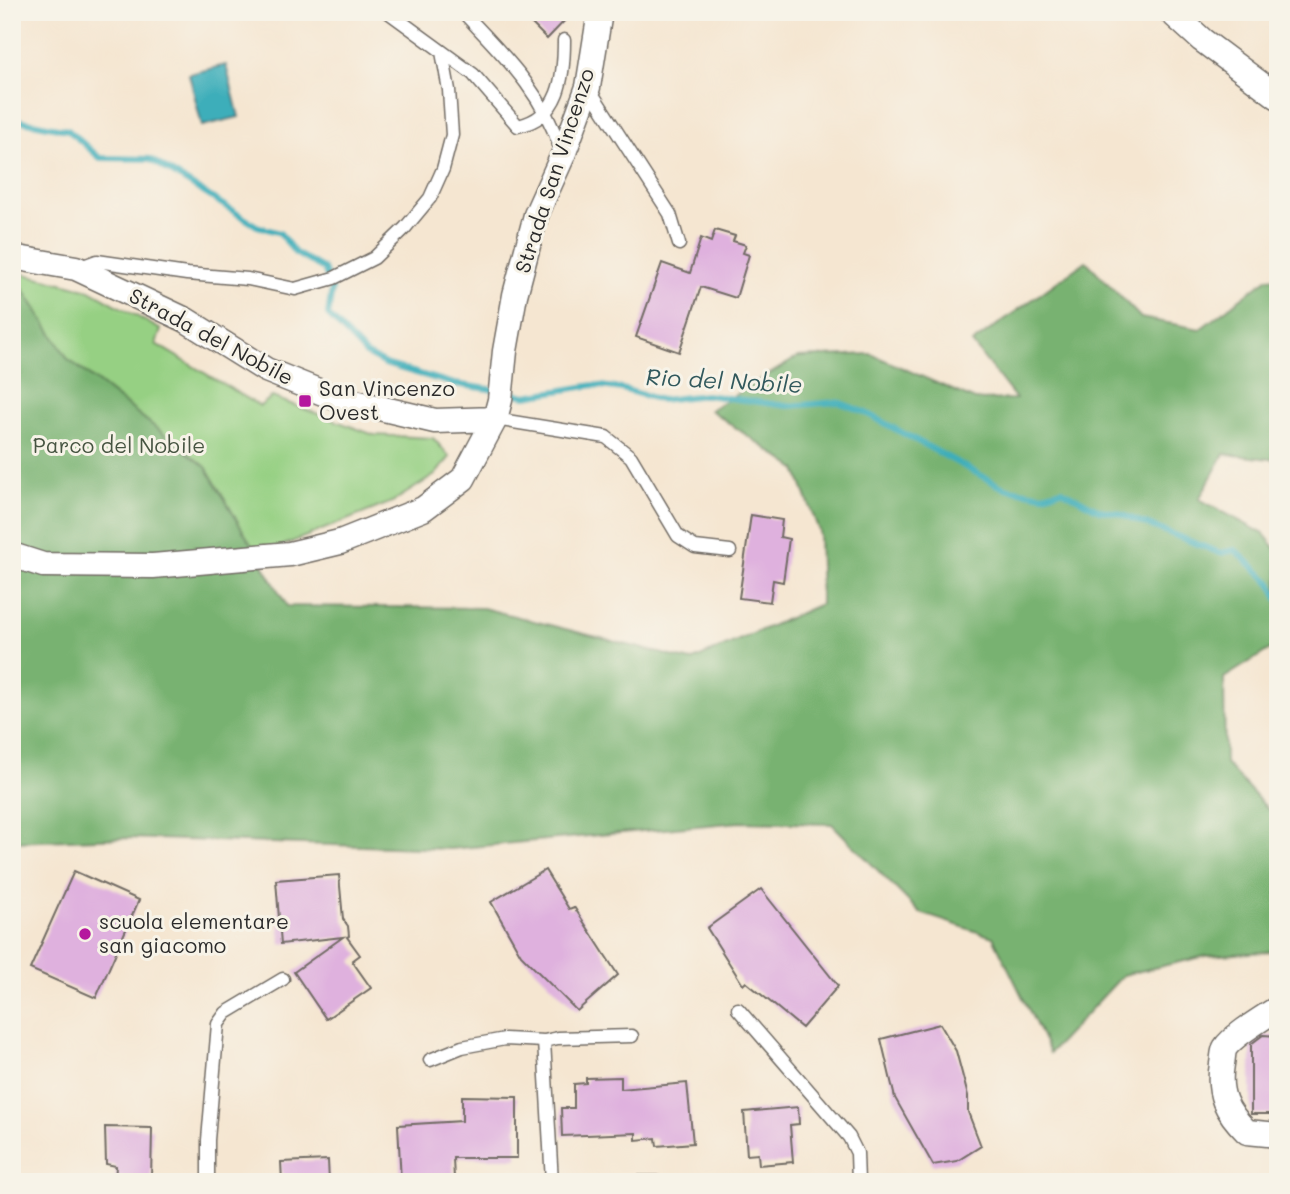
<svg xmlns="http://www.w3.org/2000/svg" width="1290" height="1194" font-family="Mali,sans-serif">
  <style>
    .green { fill: #96d083; stroke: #607e57; stroke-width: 2 }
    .forest { fill: #78b271; stroke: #526e4e; stroke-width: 2 }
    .water { fill: #3eaeba; stroke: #346c72; stroke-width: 2 }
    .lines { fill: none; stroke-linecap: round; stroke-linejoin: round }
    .stream { stroke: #3eaeba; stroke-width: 6 }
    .building { fill: #dfb1de }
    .service-casing { stroke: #726c65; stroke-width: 15 }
    .minor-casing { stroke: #726c65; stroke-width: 27 }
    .service { stroke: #fff; stroke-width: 12 }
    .minor { stroke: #fff; stroke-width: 24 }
    .poi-dot { fill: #b5179e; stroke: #f7f3e8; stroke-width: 2.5 }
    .labels { text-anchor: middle; stroke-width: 6; stroke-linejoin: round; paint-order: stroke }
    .street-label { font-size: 21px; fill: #2b2b2b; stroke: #f7f3e8 }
    .poi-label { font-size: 21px; fill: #2b2b2b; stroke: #f7f3e8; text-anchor: start }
    .park-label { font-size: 21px; fill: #465441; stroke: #f7f3e8 }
    .water-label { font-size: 23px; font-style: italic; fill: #32595d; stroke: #f7f3e8 }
  </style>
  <rect width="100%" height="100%" fill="#f7f3e8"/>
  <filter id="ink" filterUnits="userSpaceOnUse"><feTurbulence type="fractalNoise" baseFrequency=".0143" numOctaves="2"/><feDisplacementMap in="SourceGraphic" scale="14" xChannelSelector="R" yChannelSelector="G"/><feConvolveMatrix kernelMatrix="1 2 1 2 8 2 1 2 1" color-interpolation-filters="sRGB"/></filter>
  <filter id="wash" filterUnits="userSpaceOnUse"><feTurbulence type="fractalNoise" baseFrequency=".00686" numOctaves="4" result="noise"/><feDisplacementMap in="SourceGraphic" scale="28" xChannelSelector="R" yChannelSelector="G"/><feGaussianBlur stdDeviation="1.57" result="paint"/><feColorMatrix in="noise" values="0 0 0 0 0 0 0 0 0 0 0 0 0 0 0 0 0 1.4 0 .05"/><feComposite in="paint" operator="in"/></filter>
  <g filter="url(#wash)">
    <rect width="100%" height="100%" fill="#f5e6d1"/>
    <!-- green -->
    <path class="green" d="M 12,271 L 90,290 L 161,330 L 156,344 L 260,406 L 272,397 L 374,435 L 433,438 L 450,457 L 435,475 L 392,502 L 274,549 L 180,554 Z"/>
    <!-- forest -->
    <path class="forest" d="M 1086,261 L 1141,318 L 1200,329 L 1268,278 L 1278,277 L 1278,460 L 1224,454 L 1199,499 L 1264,534 L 1278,551 L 1278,644 L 1224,678 L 1225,763 L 1278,820 L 1278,951 L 1206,956 L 1123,975 L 1050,1053 L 993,937 L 920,913 L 832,824 L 740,822 L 450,849 L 127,838 L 12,842 L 12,271 L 68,359 L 206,467 L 287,606 L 483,608 L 691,661 L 821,604 L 819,531 L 796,469 L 710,410 L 798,357 L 871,354 L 975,400 L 1016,399 L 972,343 Z"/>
    <!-- water -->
    <path class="water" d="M 226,65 L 239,117 L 202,126 L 189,74 Z"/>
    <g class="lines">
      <!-- stream -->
      <path class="stream" d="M 12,119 L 68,130 L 100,158 L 150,159 L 257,226 L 280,233 L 295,253 L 324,269 L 332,289 L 328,315 L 366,354 L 385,364 L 454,384 L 496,390
        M 507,392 L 526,396 L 594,385 L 622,389 L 661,400 L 706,395 L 788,406 L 838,402 L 864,412 L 1004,488 L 1043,495 L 1062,490 L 1099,510 L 1118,513 L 1220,553 L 1235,550 L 1271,583 L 1278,599"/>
    </g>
    <g id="blocks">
      <!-- building -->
      <path class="building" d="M 520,12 L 573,12 L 547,39 Z
        M 715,230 L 735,236 L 733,241 L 746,245 L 743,253 L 749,255 L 736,298 L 701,287 L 679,352 L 636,337 L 662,263 L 690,273 L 701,238 L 711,242 Z
        M 751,515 L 782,520 L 780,537 L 789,539 L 783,582 L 773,580 L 770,602 L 739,598 Z
        M 545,870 L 569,909 L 574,907 L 618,975 L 577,1011 L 521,955 L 491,902 Z
        M 74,871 L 139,900 L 96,998 L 30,969 Z
        M 339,875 L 343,919 L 348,926 L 349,936 L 347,937 L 360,955 L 352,961 L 371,988 L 326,1019 L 294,972 L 343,937 L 281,944 L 276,880 Z
        M 761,889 L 838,986 L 802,1028 L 746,982 L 743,985 L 707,928 Z
        M 940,1024 L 956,1051 L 968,1096 L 968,1112 L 981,1146 L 957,1161 L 933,1165 L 895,1098 L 881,1039 Z
        M 1263,1035 L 1278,1036 L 1278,1114 L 1251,1114 L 1251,1044 Z
        M 621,1077 L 621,1089 L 687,1083 L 693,1143 L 657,1146 L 656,1138 L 636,1140 L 636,1133 L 562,1136 L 561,1108 L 574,1108 L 574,1084 L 586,1083 L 586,1078 Z
        M 462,1096 L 517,1097 L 517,1158 L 453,1158 L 454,1179 L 401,1182 L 398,1125 L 462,1121 Z
        M 798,1107 L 799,1124 L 790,1125 L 793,1162 L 759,1165 L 758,1154 L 747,1155 L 744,1112 Z
        M 105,1127 L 152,1128 L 151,1182 L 115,1182 L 116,1166 L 106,1164 Z
        M 328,1160 L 329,1182 L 282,1182 L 281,1162 Z"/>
    </g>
  </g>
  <g filter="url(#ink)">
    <use href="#blocks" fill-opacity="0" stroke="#726c65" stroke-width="2"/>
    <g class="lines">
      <defs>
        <path id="service" d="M 388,12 L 473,74 L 518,126 C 560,117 564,77 564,40
          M 463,12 C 504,56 542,91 561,150
          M 588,87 L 670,214 L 679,244
          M 78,268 L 97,261 L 187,274 L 248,279 L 295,289 L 334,278 L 374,258 L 405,228 L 430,198 L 443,169 L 452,135 L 449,90 L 442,52
          M 495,419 L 606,437 L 631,457 L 678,536 L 695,547 L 730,551
          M 738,1009 L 849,1137 L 857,1153 L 858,1182
          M 430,1060 L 462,1047 L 505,1039 L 544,1041
          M 208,1182 L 208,1140 L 218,1024 L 226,1013 L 283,979
          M 552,1182 L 544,1041 L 558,1038 L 632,1036
          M 628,1182 L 657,1182"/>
        <path id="minor" d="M 1171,12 L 1202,40 L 1278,97
          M 12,257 L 76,268 L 186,320 L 266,370 L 333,397 L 435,421 L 495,419
          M 12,555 L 43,565 L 153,566 L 290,554 L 340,542 L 423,509 L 463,479 L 495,419 L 500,400 L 505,351 L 515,295 L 536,215 L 563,155 L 588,87 L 600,12
          M 1278,1008 C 1266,1016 1232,1036 1225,1048 C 1223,1051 1223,1059 1222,1064 C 1217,1094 1226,1111 1247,1132 L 1278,1135"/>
      </defs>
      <!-- service casing -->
      <use href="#service" class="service-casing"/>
      <!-- minor casing -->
      <use href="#minor" class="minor-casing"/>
      <!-- service -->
      <use href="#service" class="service"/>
      <!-- minor -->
      <use href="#minor" class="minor"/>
    </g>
  </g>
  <!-- markers -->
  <g class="poi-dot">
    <rect x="298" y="394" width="14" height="14" rx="3.5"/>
    <circle cx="85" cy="934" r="7"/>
  </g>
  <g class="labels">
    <!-- street labels -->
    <g class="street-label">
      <text transform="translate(555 171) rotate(-72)" y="7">Strada San Vincenzo</text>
      <text transform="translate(211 337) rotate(28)" y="7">Strada del Nobile</text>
    </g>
    <!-- poi labels -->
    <g class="poi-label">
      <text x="319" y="396">San Vincenzo<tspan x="319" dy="24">Ovest</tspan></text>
      <text x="99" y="929">scuola elementare<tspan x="99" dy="24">san giacomo</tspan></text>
    </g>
    <!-- park labels -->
    <g class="park-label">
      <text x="119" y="453">Parco del Nobile</text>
    </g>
    <!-- water labels -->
    <g class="water-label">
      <text transform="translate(724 381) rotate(3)" y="8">Rio del Nobile</text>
    </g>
  </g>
  <!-- margin -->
  <rect width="1290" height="1194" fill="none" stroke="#f7f3e8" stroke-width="42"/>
</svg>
